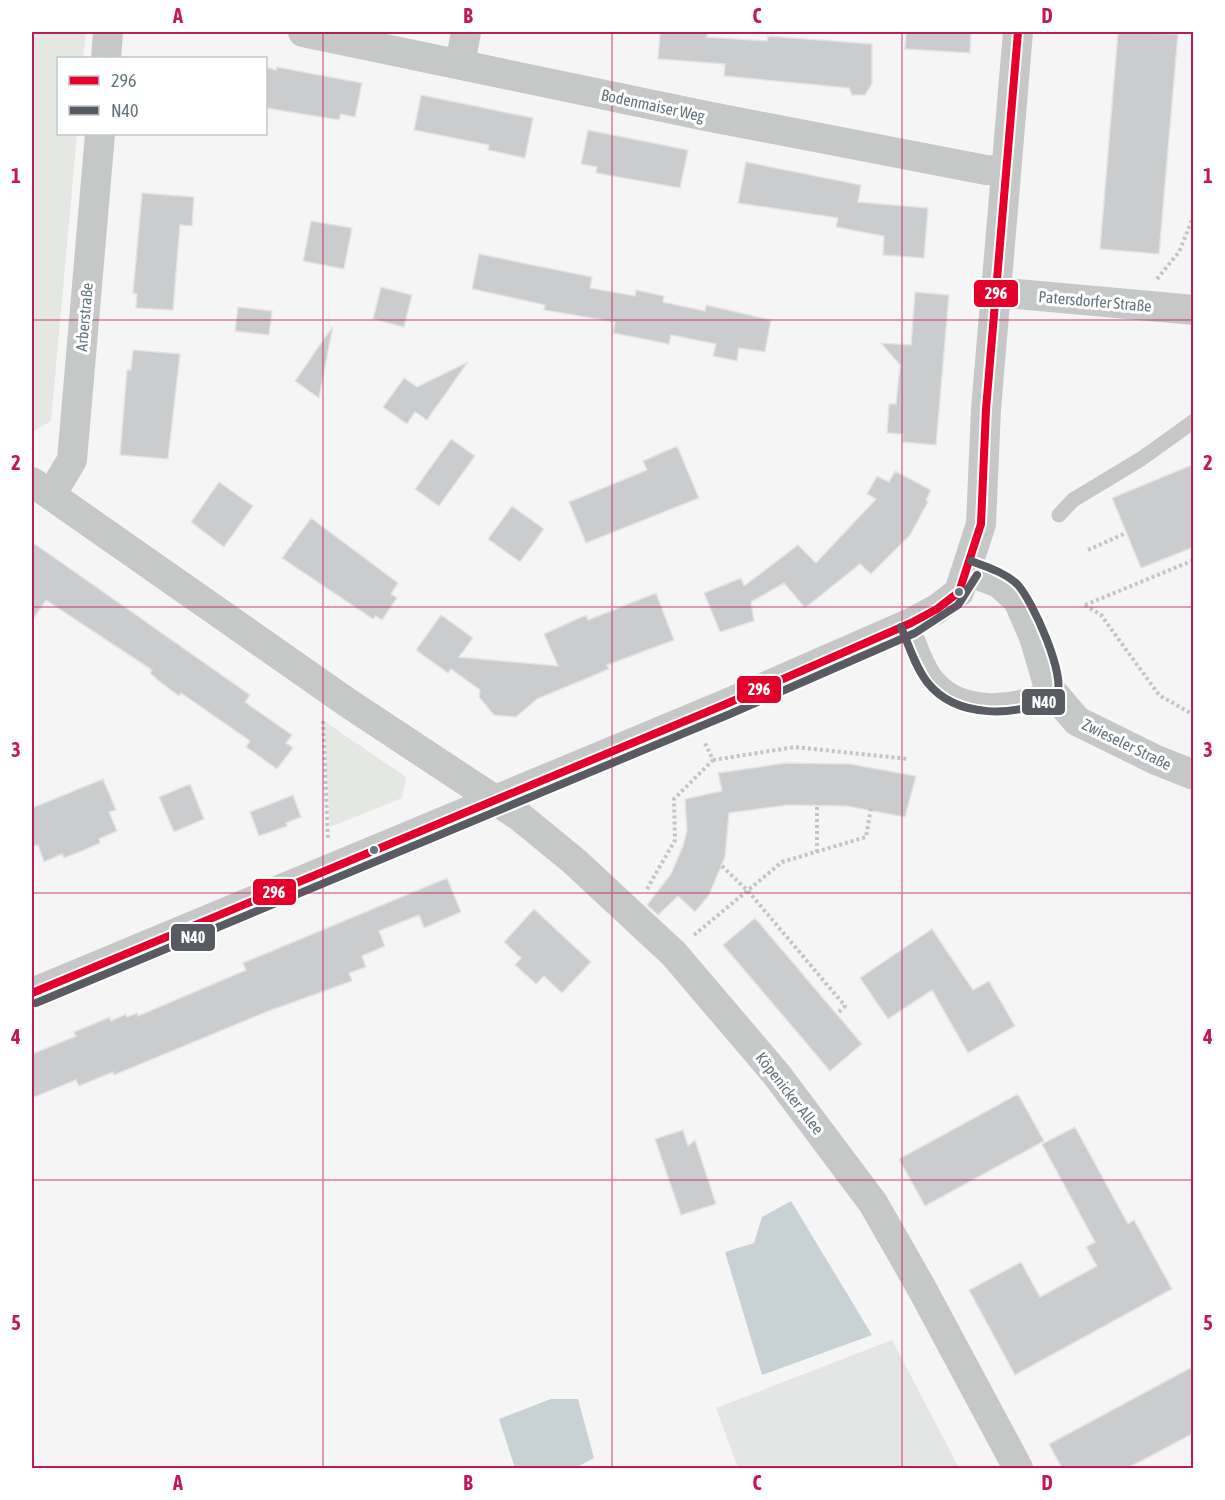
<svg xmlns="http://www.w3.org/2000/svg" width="1225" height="1500" font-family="'Asap Condensed',sans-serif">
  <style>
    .built { fill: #e4e6e5 }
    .green { fill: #e4e7e2 }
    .water { fill: #c8d1d3 }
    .building { fill: #cacccd; stroke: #e4e4e4; stroke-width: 1.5 }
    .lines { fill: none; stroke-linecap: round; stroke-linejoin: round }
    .path { stroke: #c4c5c6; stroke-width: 4; stroke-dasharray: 3 3; stroke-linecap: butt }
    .service { stroke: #c6c8c8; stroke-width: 15 }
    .minor { stroke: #c6c8c8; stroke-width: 30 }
    .bus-1-casing { stroke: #fff; stroke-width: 12 }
    .bus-2-casing { stroke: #fff; stroke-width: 12 }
    .bus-1 { stroke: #e4002b; stroke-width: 8 }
    .bus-2 { stroke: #595b62; stroke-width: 8 }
    .grid { fill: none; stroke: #c2185b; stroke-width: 1.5; stroke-opacity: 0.55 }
    .bus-dot { fill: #64757c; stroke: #fff; stroke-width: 2 }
    .labels { text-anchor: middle; stroke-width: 6; stroke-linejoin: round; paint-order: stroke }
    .street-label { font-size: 16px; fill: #64757c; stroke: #fff }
    .line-badge { stroke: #fff; stroke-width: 2 }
    .badge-label { font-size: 16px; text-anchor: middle; font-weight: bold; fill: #fff }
    .neatline { fill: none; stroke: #c2185b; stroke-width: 2 }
    .grid-label { font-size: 20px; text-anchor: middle; font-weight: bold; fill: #c2185b }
  </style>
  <rect width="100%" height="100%" fill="#f5f5f5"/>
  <!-- built -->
  <path class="built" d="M 892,1340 L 959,1468 L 738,1468 L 716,1408 Z"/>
  <!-- green -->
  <path class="green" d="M 32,32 L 86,32 L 83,58 L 58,58 L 58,134 L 77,134 L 51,421 L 32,432 Z
    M 324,721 L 406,777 L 402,798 L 330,827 Z"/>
  <!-- water -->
  <path class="water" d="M 791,1201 L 872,1335 L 762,1375 L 725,1252 L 754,1243 L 762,1217 Z
    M 551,1399 L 578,1399 L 594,1458 L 575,1468 L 515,1468 L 499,1419 Z"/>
  <!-- building -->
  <path class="building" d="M 660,32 L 708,32 L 707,37 L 767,41 L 768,36 L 872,44 L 872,84 L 865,95 L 852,95 L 849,88 L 724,76 L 725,64 L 658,59 Z
    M 906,32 L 971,32 L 970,53 L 905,49 Z
    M 1118,32 L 1178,34 L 1159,254 L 1100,249 Z
    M 266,67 L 276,70 L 277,67 L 362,83 L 355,117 L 341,114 L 339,120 L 266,108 Z
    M 421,95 L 533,118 L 525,158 L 488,150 L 489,145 L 414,130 Z
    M 588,130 L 688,150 L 680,188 L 596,173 L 597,167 L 581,164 Z
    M 746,162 L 861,185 L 858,202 L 928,208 L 924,258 L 883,255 L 884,236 L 836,227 L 838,218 L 738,203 Z
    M 142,193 L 194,197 L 192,226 L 180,225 L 173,310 L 136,308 L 137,294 L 133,293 Z
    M 311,221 L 352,228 L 344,269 L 303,261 Z
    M 479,254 L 592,277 L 590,288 L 635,296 L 636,290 L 664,296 L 663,302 L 705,311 L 706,305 L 771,320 L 765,352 L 739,348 L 737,361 L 713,356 L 716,344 L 671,335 L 669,344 L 613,333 L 615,322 L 544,310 L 545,305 L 472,289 Z
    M 381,287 L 412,295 L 404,327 L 373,319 Z
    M 915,292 L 949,295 L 936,445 L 902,442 L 903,434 L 887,433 L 889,404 L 896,404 L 900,365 L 881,343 L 911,345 Z
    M 238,307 L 272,311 L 269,335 L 235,331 Z
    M 333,326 L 319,398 L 295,381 Z
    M 133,350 L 180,354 L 168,459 L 120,455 L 127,370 L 131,370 Z
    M 468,362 L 427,420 L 415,412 L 407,424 L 383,407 L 404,378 L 417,387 Z
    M 451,439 L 475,456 L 439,506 L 415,489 Z
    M 677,446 L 699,498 L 586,543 L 569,502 L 647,470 L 643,461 Z
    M 1194,464 L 1194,547 L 1141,568 L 1112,498 Z
    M 895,471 L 931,490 L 926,500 L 928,502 L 910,535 L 871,574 L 860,564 L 805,608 L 784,583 L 751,602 L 754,621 L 720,632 L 704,593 L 741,578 L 744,586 L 798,545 L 816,563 L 876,499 L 867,494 L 877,476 L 889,482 Z
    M 219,482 L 253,506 L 224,547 L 191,522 Z
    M 512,506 L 544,529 L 520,562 L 488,539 Z
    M 311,518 L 398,583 L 391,594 L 397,598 L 382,620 L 376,616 L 373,619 L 282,558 Z
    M 32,542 L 250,695 L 245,702 L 292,735 L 286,743 L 293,748 L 277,769 L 246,747 L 250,741 L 181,693 L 179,696 L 160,682 L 150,673 L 152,670 L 46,600 L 32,621 Z
    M 656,593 L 674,640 L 607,665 L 609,669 L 537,699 L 516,717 L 494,715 L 479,697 L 480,690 L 451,669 L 448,673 L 416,650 L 441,615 L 473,638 L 459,657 L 558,666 L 544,634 L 586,615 L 588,620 Z
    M 785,763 L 850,764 L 916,776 L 905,817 L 846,806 L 788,805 L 729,813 L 725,857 L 709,895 L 695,912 L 678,896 L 658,915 L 647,905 L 671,874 L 683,846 L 687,831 L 685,799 L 722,791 L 718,773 Z
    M 103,779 L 116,810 L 109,812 L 117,831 L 99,839 L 100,843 L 82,851 L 64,858 L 62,854 L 44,862 L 38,845 L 32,847 L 32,808 Z
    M 190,784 L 204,819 L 174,832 L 159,797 Z
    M 293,795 L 301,817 L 286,823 L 287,826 L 259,836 L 250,812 Z
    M 447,878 L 461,912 L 424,928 L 419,915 L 379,931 L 385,946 L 362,956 L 366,967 L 349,973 L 352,981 L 266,1012 L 114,1075 L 113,1072 L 79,1086 L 76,1080 L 32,1098 L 32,1054 L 76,1036 L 74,1032 L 110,1017 L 111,1021 L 126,1014 L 127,1017 L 137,1013 L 138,1016 L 246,970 L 243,963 Z
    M 534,909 L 591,962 L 562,993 L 544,976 L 536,984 L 515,965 L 521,958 L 504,942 Z
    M 755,918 L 862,1044 L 830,1071 L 723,945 Z
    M 932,929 L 973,990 L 989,981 L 1015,1026 L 968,1053 L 932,990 L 888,1019 L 860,978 Z
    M 1018,1094 L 1044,1141 L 925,1206 L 899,1159 Z
    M 1075,1127 L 1128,1224 L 1134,1220 L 1172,1289 L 1015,1375 L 969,1290 L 1021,1262 L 1040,1297 L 1097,1266 L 1086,1247 L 1095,1242 L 1042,1144 Z
    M 683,1130 L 688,1146 L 695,1140 L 716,1204 L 681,1215 L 655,1139 Z
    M 1194,1366 L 1194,1433 L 1128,1468 L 1062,1468 L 1049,1444 Z"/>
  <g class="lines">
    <!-- path -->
    <path class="path" d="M 1157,279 L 1179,252 L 1194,215
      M 1088,550 L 1126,533
      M 1085,605 L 1101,615 L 1159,695 L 1194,715
      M 1085,605 L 1194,560
      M 323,721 L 328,840
      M 713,760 L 795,747 L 909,759
      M 817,852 L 817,804
      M 722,866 L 748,891 L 845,1006 L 837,1014
      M 647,889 L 675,840 L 674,799 L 713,760 L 705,743
      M 694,935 L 782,862 L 866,837 L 871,808"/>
    <!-- service -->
    <path class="service" d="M 1059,515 L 1073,500 L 1141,459 L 1194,421
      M 911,623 C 919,640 925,664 937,678 C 964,710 1014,703 1049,688"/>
    <!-- minor -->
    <path class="minor" d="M 303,32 L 706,116 L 986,170 L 1005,171
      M 106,58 L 108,32
      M 460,64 L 466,32
      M 996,292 L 1194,310
      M 32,482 L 348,703 L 519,816 L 574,861 L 674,954 L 777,1075 L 873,1203 L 921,1287 L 1018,1468
      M 51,495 L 72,460 L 100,134
      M 967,571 L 999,583 L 1018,600 L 1034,637 L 1049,688 L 1077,721 L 1156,760 L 1194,775
      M 32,993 L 726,704 L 911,623 L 937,609 L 959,592 L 981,524 L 986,409 L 1018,32"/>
    <defs>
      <path id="bus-1" d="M 32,993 L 726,704 L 911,623 L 937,609 L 959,592 L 981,524 L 986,409 L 1018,32"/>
      <path id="bus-2" d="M 901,627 C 909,646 915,666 927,682 C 956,719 1018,718 1056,696 C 1068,679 1032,599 1017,584 C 1004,572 987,567 971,561
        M 36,1003 L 730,714 L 915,633 L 958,605 L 977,575"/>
    </defs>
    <!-- bus-1 casing -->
    <use href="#bus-1" class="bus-1-casing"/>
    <!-- bus-2 casing -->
    <use href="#bus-2" class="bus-2-casing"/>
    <!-- bus-1 -->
    <use href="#bus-1" class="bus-1"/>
    <!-- bus-2 -->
    <use href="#bus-2" class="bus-2"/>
  </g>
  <!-- grid -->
  <path class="grid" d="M 323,32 L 323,1468M 612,32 L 612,1468M 902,32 L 902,1468M 32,320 L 1194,320M 32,607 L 1194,607M 32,893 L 1194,893M 32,1180 L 1194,1180"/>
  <!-- markers -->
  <g class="bus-dot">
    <circle cx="959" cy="592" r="5"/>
    <circle cx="374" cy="850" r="5"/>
  </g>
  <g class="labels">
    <!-- street labels -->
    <g class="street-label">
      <text transform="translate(653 105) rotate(12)" y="6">Bodenmaiser Weg</text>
      <text transform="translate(1095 301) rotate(5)" y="6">Patersdorfer Straße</text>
      <text transform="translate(84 317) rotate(-85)" y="6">Arberstraße</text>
      <text transform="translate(1127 744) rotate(26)" y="6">Zwieseler Straße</text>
      <text transform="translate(790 1093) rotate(52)" y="6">Köpenicker Allee</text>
    </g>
  </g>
  <g class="line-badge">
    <rect x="973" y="279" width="46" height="29" rx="6" fill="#e4002b"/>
    <rect x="736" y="675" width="46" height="29" rx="6" fill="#e4002b"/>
    <rect x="1021" y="688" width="45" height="28" rx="6" fill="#595b62"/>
    <rect x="252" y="878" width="45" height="28" rx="6" fill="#e4002b"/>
    <rect x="170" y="923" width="46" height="29" rx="6" fill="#595b62"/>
  </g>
  <g class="badge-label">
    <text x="996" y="299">296</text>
    <text x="759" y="695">296</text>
    <text x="1044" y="708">N40</text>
    <text x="274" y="898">296</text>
    <text x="193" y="943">N40</text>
  </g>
  <!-- border -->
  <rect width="1225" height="1500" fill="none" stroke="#ffffff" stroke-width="66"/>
  <!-- legend -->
  <rect x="57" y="57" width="210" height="78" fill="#ffffff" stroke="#c1c8cb" stroke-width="1.5"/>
  <rect x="69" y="76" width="30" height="9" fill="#e4002b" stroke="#c1c8cb" stroke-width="1.5"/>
  <text x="111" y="87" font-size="18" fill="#64757c">296</text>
  <rect x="69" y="106" width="30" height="9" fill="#595b62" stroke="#c1c8cb" stroke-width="1.5"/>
  <text x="111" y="117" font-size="18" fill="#64757c">N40</text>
  <rect x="33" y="33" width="1159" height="1434" class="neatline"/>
  <g class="grid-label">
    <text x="178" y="23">A</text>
    <text x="468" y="23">B</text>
    <text x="757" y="23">C</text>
    <text x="1047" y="23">D</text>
    <text x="16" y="183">1</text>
    <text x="1208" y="183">1</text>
    <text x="16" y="470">2</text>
    <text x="1208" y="470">2</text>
    <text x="16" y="757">3</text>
    <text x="1208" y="757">3</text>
    <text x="16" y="1044">4</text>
    <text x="1208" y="1044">4</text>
    <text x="16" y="1330">5</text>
    <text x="1208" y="1330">5</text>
    <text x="178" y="1490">A</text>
    <text x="468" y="1490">B</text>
    <text x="757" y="1490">C</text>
    <text x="1047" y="1490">D</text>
  </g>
</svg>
